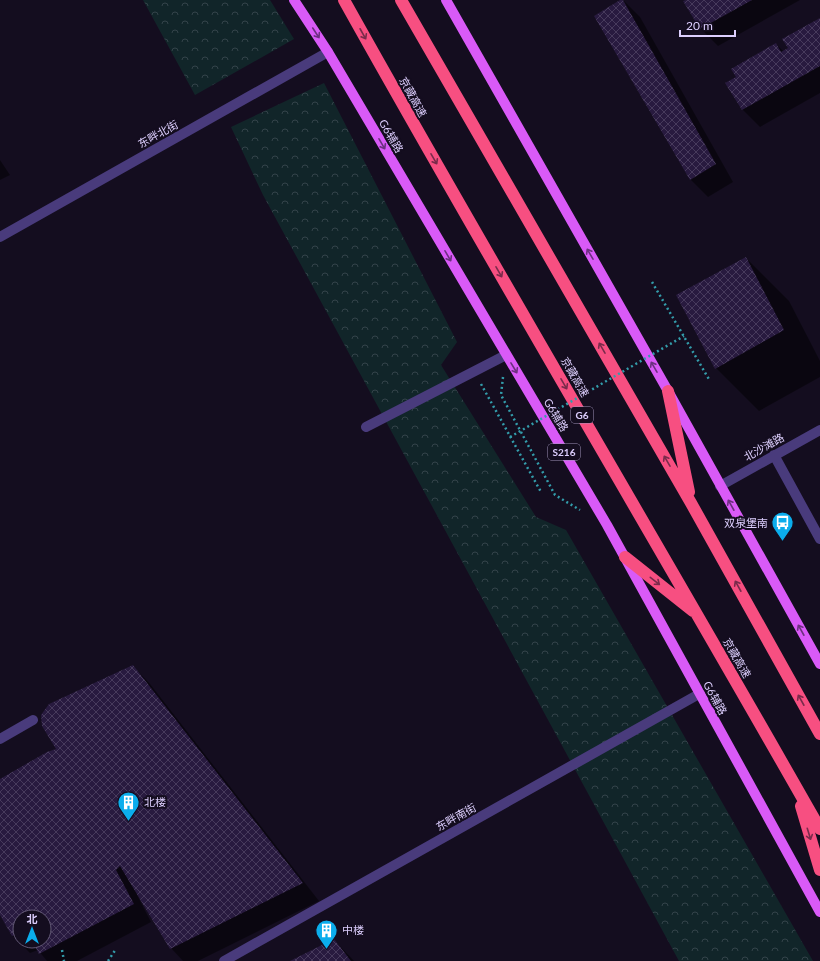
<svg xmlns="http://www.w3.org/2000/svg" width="820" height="961" font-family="Lato,'Noto Sans SC',sans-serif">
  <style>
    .forest { fill: url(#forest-crowns) }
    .shadow { fill: #0007; fill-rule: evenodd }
    .building { fill: url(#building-cross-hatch) }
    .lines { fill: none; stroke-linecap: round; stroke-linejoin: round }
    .path { stroke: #339dab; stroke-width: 2.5; stroke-dasharray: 2 3; stroke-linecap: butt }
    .minor { stroke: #493b7c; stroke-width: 10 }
    .major { stroke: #d95af7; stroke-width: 10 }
    .highway { stroke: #f74f81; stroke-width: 12 }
    .path-bridge { stroke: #339dab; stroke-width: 2.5; stroke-dasharray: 2 3; stroke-linecap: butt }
    .oneway { stroke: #6d3080 }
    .oneway2 { stroke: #7a2b4b }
    .labels { text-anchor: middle; stroke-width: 4; stroke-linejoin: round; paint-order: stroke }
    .shield { fill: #140d1f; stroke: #a094ba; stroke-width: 1 }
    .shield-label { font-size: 10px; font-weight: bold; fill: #dccefd }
    .street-label { font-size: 11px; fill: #dccefd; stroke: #140d1f }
    .poi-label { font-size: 11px; fill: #dccefd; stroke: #140d1f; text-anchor: start }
  </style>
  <defs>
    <pattern id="forest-crowns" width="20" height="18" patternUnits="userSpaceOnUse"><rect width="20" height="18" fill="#112529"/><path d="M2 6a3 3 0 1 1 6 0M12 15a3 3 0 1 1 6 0" fill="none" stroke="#334349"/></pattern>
    <pattern id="building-cross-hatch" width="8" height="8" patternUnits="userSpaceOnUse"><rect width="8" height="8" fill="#281a3f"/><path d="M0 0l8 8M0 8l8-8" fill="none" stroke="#473a5c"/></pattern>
  </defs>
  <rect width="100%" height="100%" fill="#140d1f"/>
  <!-- forest -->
  <path class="forest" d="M 143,0 L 270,0 L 294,39 L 195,95 Z
    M 324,83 L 457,342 L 441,365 L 536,517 L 566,530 L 813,961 L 679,961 L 263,195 L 231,127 Z"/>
  <!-- shadow -->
  <path class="shadow" d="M 623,0 L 640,17 L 733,182 L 708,197 L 691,180 Z
    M 688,0 L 800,0 L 718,46 L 701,29 L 685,2 Z
    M 820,20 L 820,93 L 760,127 L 743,110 L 726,83 L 737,77 L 776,44 L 784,52 Z
    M 0,160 L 10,175 L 0,180 Z
    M 746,258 L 789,301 L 820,361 L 820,377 L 759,411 L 716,368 Z
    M 133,666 L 150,684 L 319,901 L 198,961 L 183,961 L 171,948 L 138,894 L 137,895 L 151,922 L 77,961 L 47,961 L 38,950 L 30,953 L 13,936 L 0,913 L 0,780 L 57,749 ZM 20,917 L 44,917 L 44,941 L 20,941 Z
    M 334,940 L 354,961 L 292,961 Z"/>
  <!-- building -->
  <path class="building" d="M 620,0 L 623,0 L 716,164 L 690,180 L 594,16 Z
    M 686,0 L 752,0 L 700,29 L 683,1 Z
    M 820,18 L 820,66 L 742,110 L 725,83 L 736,77 L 731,69 L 776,43 L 781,52 L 788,48 L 782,39 Z
    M 746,257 L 784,330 L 715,369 L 676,295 Z
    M 133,665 L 303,883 L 170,949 L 120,866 L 116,870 L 134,904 L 39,954 L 32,941 L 44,941 L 44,917 L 20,917 L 20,933 L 12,936 L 0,915 L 0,779 L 47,752 L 56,749 L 42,726 L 41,715 L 49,704 Z
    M 334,939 L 351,961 L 290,961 Z"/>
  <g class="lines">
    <!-- path -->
    <path class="path" d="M 652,282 L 710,381
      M 503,377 L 501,395 L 555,495 L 580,510
      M 481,384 L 541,492
      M 62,950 L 64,961
      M 108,961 L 116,949"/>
    <!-- minor -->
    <path class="minor" d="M 0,237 L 328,52
      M 366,427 L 506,355
      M 774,455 L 820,539
      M 720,486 L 820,430
      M 0,739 L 33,720
      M 224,961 L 699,694"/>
    <!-- major -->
    <path class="major" d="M 294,0 L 328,52 L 607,525 L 820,912
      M 446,0 L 668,391 L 820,664"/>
    <!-- highway -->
    <path class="highway" d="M 344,0 C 499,278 663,552 820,829
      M 401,0 L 691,503 L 820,734
      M 668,391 L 689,492
      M 625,557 L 693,611
      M 801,806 L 820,870"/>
    <!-- path-bridge -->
    <path class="path-bridge" d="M 510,437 L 684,336"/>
  </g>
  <!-- one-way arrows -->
  <defs><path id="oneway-shaft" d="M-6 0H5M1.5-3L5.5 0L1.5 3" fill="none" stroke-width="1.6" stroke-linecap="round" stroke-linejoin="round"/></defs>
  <g class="oneway">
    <use href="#oneway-shaft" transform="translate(316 33) rotate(57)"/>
    <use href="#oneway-shaft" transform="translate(382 144) rotate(60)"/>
    <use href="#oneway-shaft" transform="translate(590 254) rotate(-120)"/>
    <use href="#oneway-shaft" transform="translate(448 256) rotate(60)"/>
    <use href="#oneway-shaft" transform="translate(654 367) rotate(-120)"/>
    <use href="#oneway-shaft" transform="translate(514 368) rotate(59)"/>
    <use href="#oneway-shaft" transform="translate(731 505) rotate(-119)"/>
    <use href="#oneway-shaft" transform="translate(801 630) rotate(-119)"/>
  </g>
  <g class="oneway2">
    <use href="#oneway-shaft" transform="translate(363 34) rotate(61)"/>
    <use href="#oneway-shaft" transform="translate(434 159) rotate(60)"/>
    <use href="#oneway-shaft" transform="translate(499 272) rotate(60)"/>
    <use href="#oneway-shaft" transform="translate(602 348) rotate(-120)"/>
    <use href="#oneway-shaft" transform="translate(564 384) rotate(60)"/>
    <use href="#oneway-shaft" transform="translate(667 461) rotate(-120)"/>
    <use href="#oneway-shaft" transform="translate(655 581) rotate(38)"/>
    <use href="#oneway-shaft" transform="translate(738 586) rotate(-119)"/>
    <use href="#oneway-shaft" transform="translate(801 700) rotate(-119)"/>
    <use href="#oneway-shaft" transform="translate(809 834) rotate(73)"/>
  </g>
  <!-- icons -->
  <defs>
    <symbol id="bus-pin" viewBox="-11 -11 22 30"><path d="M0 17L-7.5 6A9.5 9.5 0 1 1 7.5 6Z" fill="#0badec" stroke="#140d1f"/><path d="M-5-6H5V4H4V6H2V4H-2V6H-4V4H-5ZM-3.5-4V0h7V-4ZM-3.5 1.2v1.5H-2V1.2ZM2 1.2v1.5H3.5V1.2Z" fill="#fff"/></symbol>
    <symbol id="building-pin" viewBox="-11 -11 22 30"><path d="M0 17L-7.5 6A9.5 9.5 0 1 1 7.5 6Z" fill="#0badec" stroke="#140d1f"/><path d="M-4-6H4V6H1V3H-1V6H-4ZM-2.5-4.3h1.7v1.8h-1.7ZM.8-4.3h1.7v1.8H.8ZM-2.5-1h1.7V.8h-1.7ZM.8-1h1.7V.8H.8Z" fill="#fff"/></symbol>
  </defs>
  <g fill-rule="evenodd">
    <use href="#bus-pin" x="770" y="510" width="25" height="34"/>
    <use href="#building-pin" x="116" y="790" width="25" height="34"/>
    <use href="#building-pin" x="314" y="918" width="25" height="34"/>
  </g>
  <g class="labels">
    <!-- shield labels -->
    <g class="shield">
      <rect x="571" y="407" width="22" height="16" rx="3"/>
      <rect x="548" y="444" width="32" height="16" rx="3"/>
    </g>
    <g class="shield-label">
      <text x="582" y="419">G6</text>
      <text x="564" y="456">S216</text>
    </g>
    <!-- street labels -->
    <g class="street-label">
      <text transform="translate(413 97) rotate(61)" y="4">京藏高速</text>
      <text transform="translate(158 134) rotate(-29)" y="4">东畔北街</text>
      <text transform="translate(391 136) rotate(60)" y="4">G6辅路</text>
      <text transform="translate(575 377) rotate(60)" y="4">京藏高速</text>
      <text transform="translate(556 415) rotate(59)" y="4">G6辅路</text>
      <text transform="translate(764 447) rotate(-29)" y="4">北沙滩路</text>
      <text transform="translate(737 658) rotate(60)" y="4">京藏高速</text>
      <text transform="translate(715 698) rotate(61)" y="4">G6辅路</text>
      <text transform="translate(456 817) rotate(-29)" y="4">东畔南街</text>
    </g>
    <!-- poi labels -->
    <g class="poi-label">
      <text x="768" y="527" text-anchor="end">双泉堡南</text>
      <text x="144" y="806">北楼</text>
      <text x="342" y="934">中楼</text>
    </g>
  </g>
  <!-- north arrow -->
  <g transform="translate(32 929)"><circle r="19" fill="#140d1f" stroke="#645a78"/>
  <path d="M0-3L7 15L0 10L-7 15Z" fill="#0badec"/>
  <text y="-6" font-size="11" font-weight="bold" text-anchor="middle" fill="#dccefd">北</text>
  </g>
  <!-- scale -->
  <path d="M680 30v6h55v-6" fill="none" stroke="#dccefd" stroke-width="2"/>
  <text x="686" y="30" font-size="12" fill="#dccefd" stroke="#140d1f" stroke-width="3" paint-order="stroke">20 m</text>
</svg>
